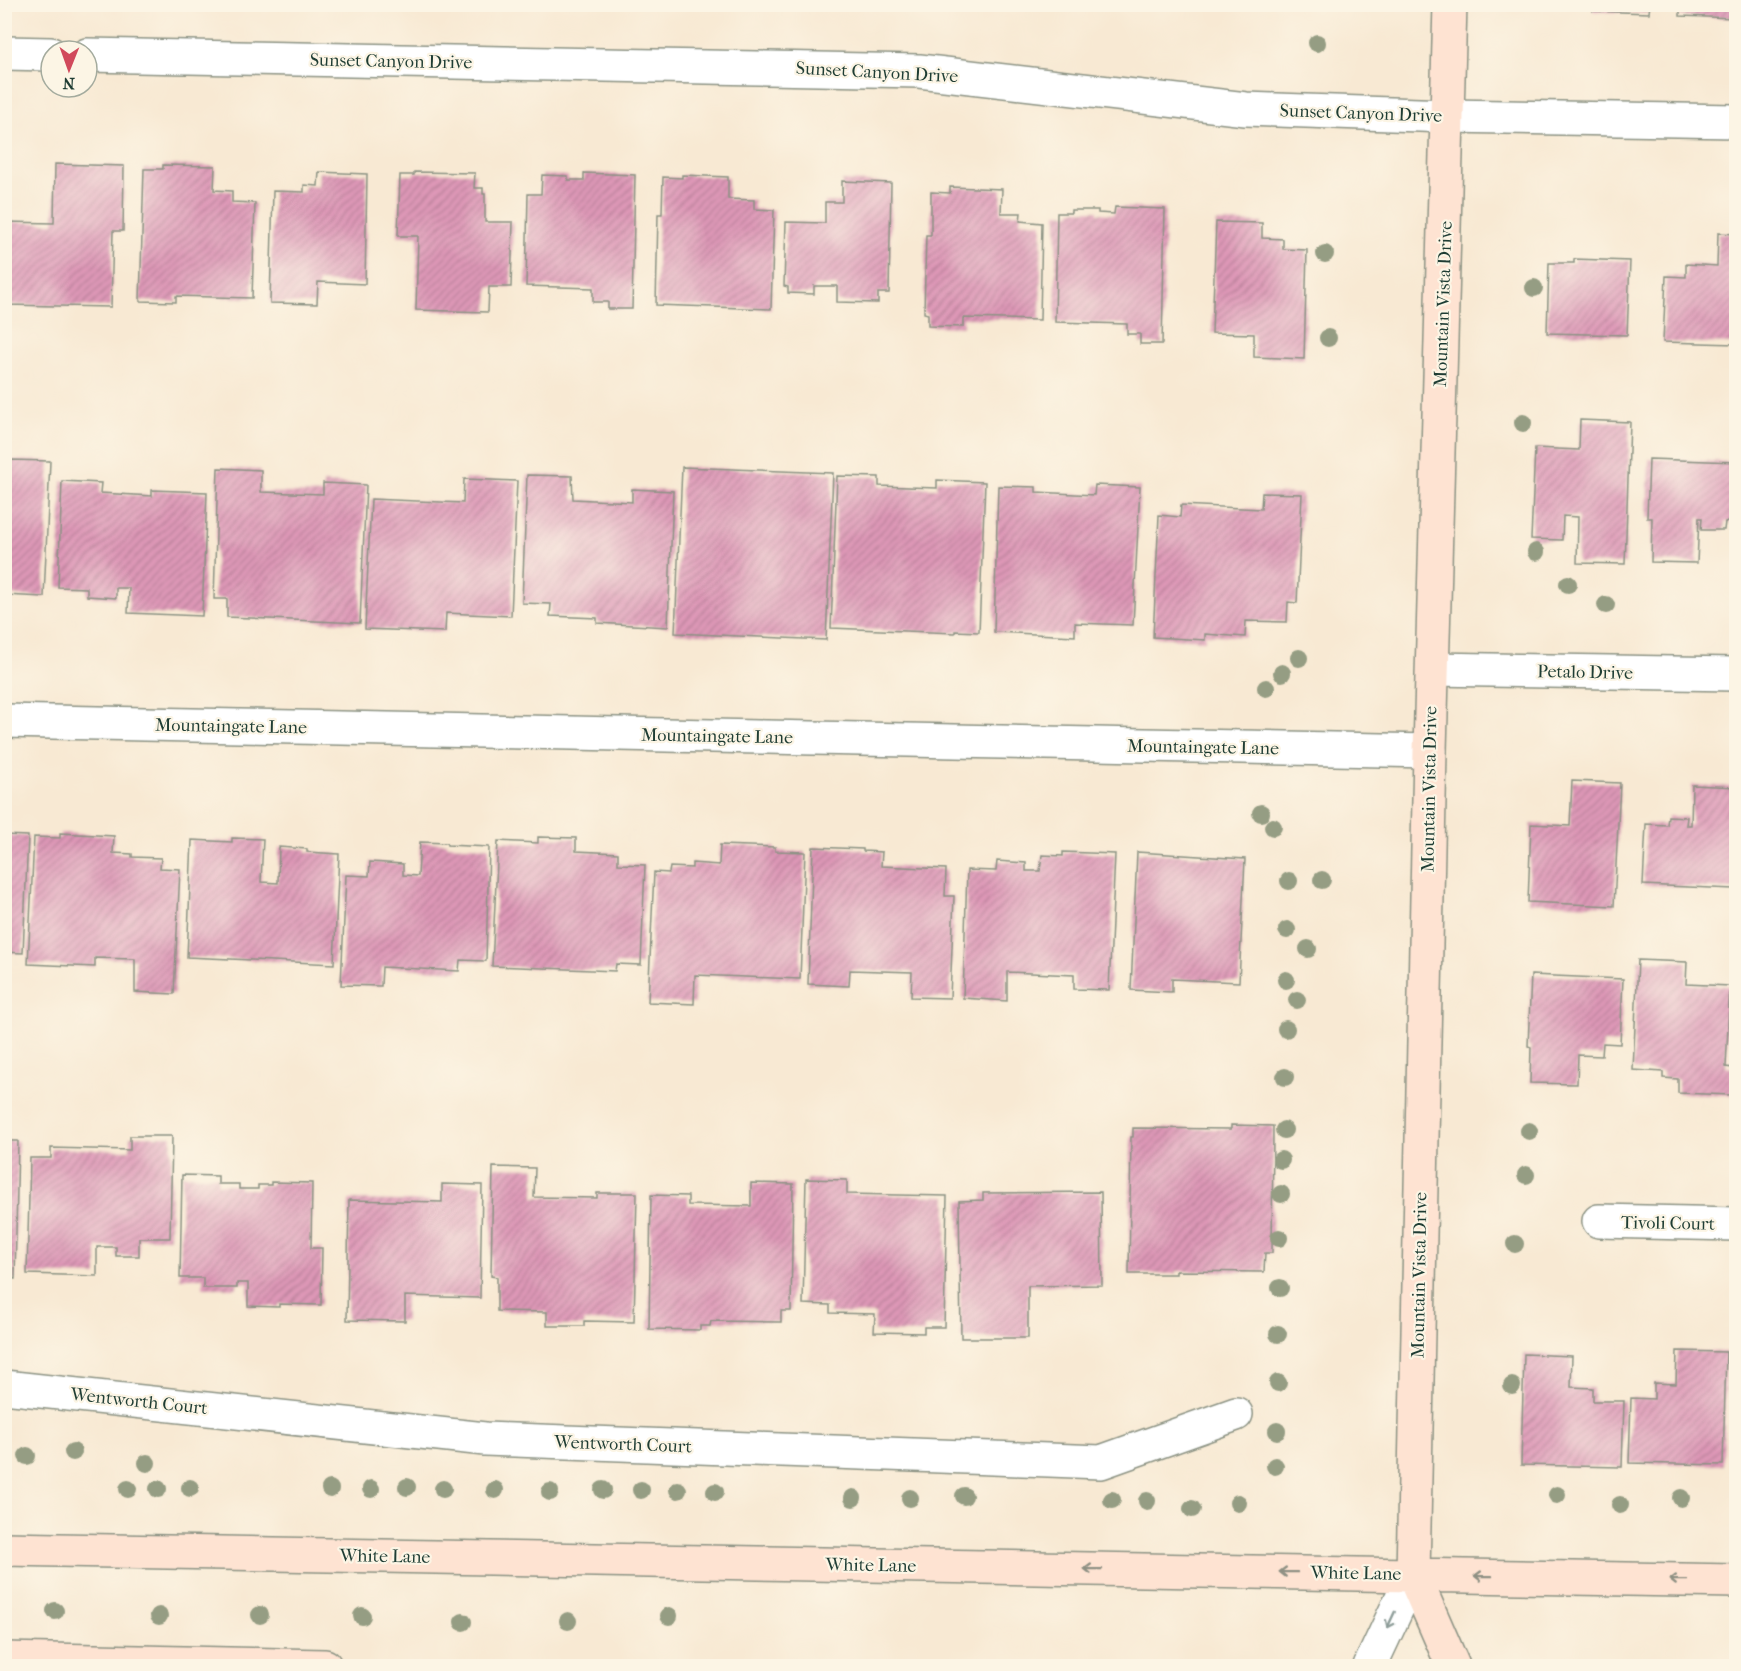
<svg xmlns="http://www.w3.org/2000/svg" width="1741" height="1671" font-family="'IM FELL French Canon',serif">
  <style>
    .building { fill: url(#building-hatch) }
    .lines { fill: none; stroke-linecap: round; stroke-linejoin: round }
    .street-casing { stroke: #8c9384; stroke-width: 36 }
    .secondary-casing { stroke: #8c9384; stroke-width: 36 }
    .street { stroke: #fff; stroke-width: 33 }
    .secondary { stroke: #fee3d2; stroke-width: 33 }
    .tree { fill: #959d83 }
    .oneway { stroke: #8e9083 }
    .oneway2 { stroke: #8f9e9a }
    .labels { text-anchor: middle; stroke-width: 4.5; stroke-linejoin: round; paint-order: stroke }
    .street-label { font-size: 18px; fill: #1f3d34; stroke: #fcf5e5 }
  </style>
  <defs>
    <pattern id="building-hatch" width="6" height="6" patternUnits="userSpaceOnUse" patternTransform="scale(1.5)"><rect width="6" height="6" fill="#de98b7"/><path d="M-1 1l2-2M0 6l6-6M5 7l2-2" fill="none" stroke="#b37d96"/></pattern>
  </defs>
  <rect width="100%" height="100%" fill="#fcf5e5"/>
  <filter id="ink" filterUnits="userSpaceOnUse"><feTurbulence type="fractalNoise" baseFrequency=".0167" numOctaves="2"/><feDisplacementMap in="SourceGraphic" scale="12" xChannelSelector="R" yChannelSelector="G"/><feConvolveMatrix kernelMatrix="1 2 1 2 8 2 1 2 1" color-interpolation-filters="sRGB"/></filter>
  <filter id="wash" filterUnits="userSpaceOnUse"><feTurbulence type="fractalNoise" baseFrequency=".008" numOctaves="4" result="noise"/><feDisplacementMap in="SourceGraphic" scale="24" xChannelSelector="R" yChannelSelector="G"/><feGaussianBlur stdDeviation="1.35" result="paint"/><feColorMatrix in="noise" values="0 0 0 0 0 0 0 0 0 0 0 0 0 0 0 0 0 1.4 0 .05"/><feComposite in="paint" operator="in"/></filter>
  <g filter="url(#wash)">
    <rect width="100%" height="100%" fill="#f8e9d3"/>
    <g id="blocks">
      <!-- building -->
      <path class="building" d="M 1593,4 L 1650,4 L 1649,13 L 1593,11 Z
        M 1680,4 L 1735,4 L 1735,18 L 1680,16 Z
        M 55,164 L 124,166 L 123,231 L 113,231 L 111,307 L 5,305 L 5,222 L 54,223 Z
        M 163,165 L 215,166 L 214,190 L 232,191 L 232,202 L 255,203 L 252,298 L 176,296 L 176,302 L 140,301 L 144,169 L 163,169 Z
        M 319,172 L 367,174 L 365,284 L 318,282 L 317,304 L 270,303 L 273,191 L 304,192 L 304,185 L 318,186 Z
        M 414,172 L 475,173 L 474,188 L 483,188 L 483,194 L 485,194 L 485,222 L 513,222 L 511,287 L 489,287 L 488,312 L 416,310 L 418,236 L 398,236 L 400,175 L 414,175 Z
        M 584,173 L 635,175 L 632,309 L 608,309 L 608,302 L 593,302 L 593,288 L 526,286 L 528,194 L 541,194 L 542,175 L 568,176 L 568,180 L 584,180 Z
        M 682,175 L 728,177 L 728,199 L 754,200 L 754,209 L 774,210 L 771,309 L 656,305 L 658,214 L 662,214 L 663,177 L 682,178 Z
        M 842,181 L 891,183 L 889,293 L 878,293 L 878,303 L 837,302 L 837,286 L 814,286 L 814,294 L 788,293 L 788,287 L 784,286 L 786,222 L 825,223 L 825,202 L 842,202 Z
        M 950,187 L 1002,189 L 1001,213 L 1021,213 L 1020,221 L 1042,223 L 1040,320 L 963,318 L 963,327 L 928,326 L 928,314 L 924,313 L 926,235 L 931,235 L 931,192 L 950,193 Z
        M 1115,207 L 1165,209 L 1162,344 L 1140,344 L 1140,334 L 1127,334 L 1127,324 L 1055,322 L 1057,213 L 1071,213 L 1071,210 L 1098,210 L 1098,213 L 1114,214 Z
        M 1216,222 L 1262,223 L 1262,238 L 1283,239 L 1283,249 L 1307,250 L 1304,359 L 1254,357 L 1254,334 L 1212,333 Z
        M 1718,233 L 1736,234 L 1736,344 L 1663,342 L 1666,276 L 1686,277 L 1686,264 L 1717,266 Z
        M 1574,259 L 1630,261 L 1627,335 L 1547,333 L 1549,263 L 1574,263 Z
        M 1580,420 L 1630,422 L 1625,564 L 1577,563 L 1578,517 L 1563,516 L 1562,540 L 1531,539 L 1535,448 L 1579,450 Z
        M 1649,459 L 1736,462 L 1736,523 L 1725,522 L 1724,530 L 1701,530 L 1702,518 L 1699,518 L 1697,563 L 1651,562 L 1652,518 L 1647,518 Z
        M 9,460 L 50,461 L 44,597 L 4,595 L 4,474 L 8,474 Z
        M 682,467 L 833,473 L 826,640 L 675,633 Z
        M 218,468 L 261,470 L 261,492 L 323,494 L 323,483 L 366,485 L 360,623 L 227,617 L 227,599 L 214,599 Z
        M 527,475 L 572,476 L 573,499 L 632,502 L 632,489 L 673,491 L 668,627 L 597,623 L 597,618 L 550,616 L 551,604 L 522,603 Z
        M 837,476 L 879,477 L 879,486 L 937,488 L 937,480 L 985,482 L 979,632 L 955,631 L 955,633 L 831,628 Z
        M 464,479 L 517,481 L 511,616 L 446,613 L 445,632 L 365,629 L 371,499 L 463,503 Z
        M 62,481 L 101,483 L 100,493 L 152,496 L 152,490 L 207,492 L 202,616 L 128,613 L 129,588 L 116,588 L 116,598 L 87,596 L 87,588 L 58,587 Z
        M 1095,485 L 1140,487 L 1133,625 L 1075,623 L 1075,636 L 994,632 L 998,486 L 1036,487 L 1036,492 L 1094,495 Z
        M 1262,493 L 1302,494 L 1297,603 L 1288,602 L 1287,622 L 1246,621 L 1245,637 L 1205,634 L 1205,640 L 1153,637 L 1159,515 L 1180,517 L 1181,505 L 1261,509 Z
        M 1572,781 L 1620,783 L 1614,906 L 1528,902 L 1531,824 L 1570,826 Z
        M 1692,785 L 1736,787 L 1734,889 L 1643,885 L 1646,824 L 1667,825 L 1668,816 L 1687,817 L 1686,825 L 1691,825 Z
        M 60,833 L 114,836 L 113,853 L 132,854 L 132,857 L 161,858 L 160,868 L 180,869 L 174,994 L 135,992 L 135,959 L 95,958 L 95,967 L 28,964 L 34,837 L 60,838 Z
        M 4,835 L 28,836 L 23,953 L 4,952 Z
        M 538,837 L 576,838 L 576,851 L 618,853 L 618,864 L 645,865 L 641,965 L 616,964 L 615,971 L 492,966 L 498,841 L 538,843 Z
        M 232,838 L 263,839 L 261,882 L 278,883 L 279,847 L 307,849 L 307,852 L 339,854 L 334,964 L 187,957 L 192,840 L 232,842 Z
        M 420,842 L 447,843 L 447,845 L 489,847 L 486,961 L 460,960 L 459,971 L 382,967 L 381,986 L 341,985 L 346,875 L 369,876 L 370,862 L 403,864 L 403,875 L 418,876 Z
        M 720,845 L 775,847 L 775,851 L 805,852 L 800,979 L 695,975 L 694,1004 L 648,1002 L 654,872 L 669,873 L 670,867 L 692,868 L 692,863 L 719,865 Z
        M 813,847 L 863,849 L 863,851 L 882,852 L 881,866 L 946,869 L 945,896 L 954,896 L 950,998 L 911,997 L 912,972 L 850,970 L 849,986 L 808,984 Z
        M 1063,852 L 1115,854 L 1109,990 L 1074,989 L 1074,975 L 1007,972 L 1007,1001 L 963,998 L 967,870 L 996,871 L 997,861 L 1026,863 L 1026,871 L 1040,871 L 1042,855 L 1063,856 Z
        M 1137,852 L 1245,859 L 1239,982 L 1172,979 L 1172,992 L 1131,990 Z
        M 1638,960 L 1687,962 L 1686,984 L 1730,986 L 1726,1067 L 1733,1068 L 1732,1095 L 1678,1093 L 1678,1079 L 1663,1078 L 1663,1072 L 1633,1070 Z
        M 1531,975 L 1623,979 L 1620,1044 L 1603,1043 L 1602,1056 L 1578,1055 L 1577,1084 L 1530,1083 L 1531,1047 L 1528,1046 Z
        M 1231,1125 L 1273,1126 L 1272,1253 L 1265,1253 L 1264,1272 L 1176,1271 L 1176,1274 L 1129,1274 L 1131,1137 L 1133,1137 L 1133,1128 L 1231,1129 Z
        M 130,1136 L 172,1136 L 170,1238 L 139,1238 L 139,1256 L 116,1256 L 116,1247 L 97,1247 L 97,1276 L 27,1274 L 30,1158 L 51,1158 L 51,1148 L 130,1150 Z
        M 4,1141 L 18,1141 L 15,1279 L 4,1278 Z
        M 493,1167 L 535,1168 L 534,1197 L 597,1198 L 597,1193 L 637,1193 L 634,1322 L 584,1321 L 584,1326 L 547,1326 L 547,1312 L 497,1311 L 497,1277 L 491,1276 Z
        M 182,1175 L 218,1176 L 218,1184 L 239,1184 L 239,1189 L 258,1189 L 258,1185 L 271,1185 L 271,1182 L 312,1183 L 311,1248 L 322,1248 L 321,1305 L 279,1304 L 279,1307 L 248,1306 L 248,1283 L 237,1283 L 237,1288 L 203,1288 L 203,1278 L 180,1278 Z
        M 806,1179 L 847,1180 L 847,1194 L 947,1196 L 944,1327 L 924,1327 L 924,1333 L 874,1332 L 875,1314 L 830,1313 L 830,1305 L 803,1304 Z
        M 751,1183 L 793,1184 L 791,1311 L 781,1311 L 781,1322 L 711,1321 L 710,1326 L 700,1326 L 700,1330 L 649,1329 L 651,1195 L 688,1196 L 688,1205 L 751,1206 Z
        M 442,1184 L 482,1185 L 480,1298 L 405,1296 L 405,1321 L 347,1320 L 349,1200 L 442,1202 Z
        M 1101,1192 L 1102,1285 L 1028,1286 L 1028,1338 L 961,1338 L 959,1201 L 983,1200 L 983,1193 Z
        M 1677,1351 L 1726,1352 L 1723,1465 L 1629,1463 L 1631,1398 L 1654,1399 L 1654,1383 L 1676,1384 Z
        M 1524,1354 L 1572,1356 L 1571,1387 L 1593,1388 L 1593,1401 L 1624,1401 L 1622,1467 L 1521,1465 Z"/>
    </g>
  </g>
  <g filter="url(#ink)">
    <use href="#blocks" fill-opacity="0" stroke="#8c9384" stroke-width="1.5"/>
    <g class="lines">
      <defs>
        <path id="street" d="M 4,53 L 51,54
          M 87,55 L 919,71 L 1246,109 L 1448,116 L 1736,121
          M 1433,669 L 1736,674
          M 4,721 L 1430,751
          M 1599,1221 L 1736,1224
          M 4,1387 L 485,1439 L 1101,1462 L 1236,1414
          M 1370,1666 L 1413,1574"/>
        <path id="secondary" d="M 1450,4 L 1430,751 L 1413,1574 L 1453,1666
          M 4,1549 L 1736,1581
          M 4,1659 L 325,1666"/>
      </defs>
      <!-- street casing -->
      <use href="#street" class="street-casing"/>
      <!-- secondary casing -->
      <use href="#secondary" class="secondary-casing"/>
      <!-- street -->
      <use href="#street" class="street"/>
      <!-- secondary -->
      <use href="#secondary" class="secondary"/>
    </g>
    <!-- trees -->
    <g class="tree">
      <circle cx="1317" cy="43" r="9"/>
      <circle cx="1325" cy="254" r="9"/>
      <circle cx="1534" cy="288" r="9"/>
      <circle cx="1328" cy="338" r="9"/>
      <circle cx="1523" cy="423" r="9"/>
      <circle cx="1536" cy="552" r="9"/>
      <circle cx="1568" cy="584" r="9"/>
      <circle cx="1606" cy="605" r="9"/>
      <circle cx="1299" cy="658" r="9"/>
      <circle cx="1282" cy="673" r="9"/>
      <circle cx="1266" cy="688" r="9"/>
      <circle cx="1261" cy="813" r="9"/>
      <circle cx="1273" cy="827" r="9"/>
      <circle cx="1322" cy="880" r="9"/>
      <circle cx="1289" cy="881" r="9"/>
      <circle cx="1287" cy="930" r="9"/>
      <circle cx="1308" cy="949" r="9"/>
      <circle cx="1286" cy="980" r="9"/>
      <circle cx="1297" cy="1000" r="9"/>
      <circle cx="1286" cy="1029" r="9"/>
      <circle cx="1285" cy="1077" r="9"/>
      <circle cx="1284" cy="1130" r="9"/>
      <circle cx="1529" cy="1131" r="9"/>
      <circle cx="1281" cy="1160" r="9"/>
      <circle cx="1526" cy="1175" r="9"/>
      <circle cx="1281" cy="1194" r="9"/>
      <circle cx="1279" cy="1238" r="9"/>
      <circle cx="1515" cy="1244" r="9"/>
      <circle cx="1280" cy="1288" r="9"/>
      <circle cx="1278" cy="1334" r="9"/>
      <circle cx="1278" cy="1383" r="9"/>
      <circle cx="1512" cy="1386" r="9"/>
      <circle cx="1277" cy="1431" r="9"/>
      <circle cx="73" cy="1452" r="9"/>
      <circle cx="27" cy="1456" r="9"/>
      <circle cx="147" cy="1463" r="9"/>
      <circle cx="1275" cy="1466" r="9"/>
      <circle cx="407" cy="1487" r="9"/>
      <circle cx="190" cy="1488" r="9"/>
      <circle cx="128" cy="1489" r="9"/>
      <circle cx="158" cy="1489" r="9"/>
      <circle cx="330" cy="1489" r="9"/>
      <circle cx="371" cy="1489" r="9"/>
      <circle cx="443" cy="1489" r="9"/>
      <circle cx="495" cy="1490" r="9"/>
      <circle cx="603" cy="1490" r="9"/>
      <circle cx="641" cy="1490" r="9"/>
      <circle cx="678" cy="1490" r="9"/>
      <circle cx="550" cy="1492" r="9"/>
      <circle cx="715" cy="1492" r="9"/>
      <circle cx="1557" cy="1495" r="9"/>
      <circle cx="964" cy="1496" r="9"/>
      <circle cx="853" cy="1498" r="9"/>
      <circle cx="910" cy="1498" r="9"/>
      <circle cx="1681" cy="1498" r="9"/>
      <circle cx="1112" cy="1500" r="9"/>
      <circle cx="1147" cy="1501" r="9"/>
      <circle cx="1238" cy="1503" r="9"/>
      <circle cx="1620" cy="1505" r="9"/>
      <circle cx="1192" cy="1509" r="9"/>
      <circle cx="55" cy="1611" r="9"/>
      <circle cx="260" cy="1615" r="9"/>
      <circle cx="159" cy="1616" r="9"/>
      <circle cx="362" cy="1616" r="9"/>
      <circle cx="669" cy="1616" r="9"/>
      <circle cx="568" cy="1621" r="9"/>
      <circle cx="463" cy="1622" r="9"/>
    </g>
    <!-- one-way arrows -->
    <defs><path id="oneway-shaft" d="M-6 0H5M1.5-3L5.5 0L1.5 3" fill="none" stroke-width="1.6" stroke-linecap="round" stroke-linejoin="round" transform="scale(1.5)"/></defs>
    <g class="oneway">
      <use href="#oneway-shaft" transform="translate(1093 1569) rotate(-179)"/>
      <use href="#oneway-shaft" transform="translate(1288 1572) rotate(-179)"/>
      <use href="#oneway-shaft" transform="translate(1483 1576) rotate(-179)"/>
      <use href="#oneway-shaft" transform="translate(1678 1580) rotate(-179)"/>
    </g>
    <use class="oneway2" href="#oneway-shaft" transform="translate(1391 1620) rotate(115)"/>
  </g>
  <g class="labels">
    <!-- street labels -->
    <g class="street-label">
      <text transform="translate(391 61) rotate(1)" y="6">Sunset Canyon Drive</text>
      <text transform="translate(877 72) rotate(3)" y="6">Sunset Canyon Drive</text>
      <text transform="translate(1361 113) rotate(2)" y="6">Sunset Canyon Drive</text>
      <text transform="translate(1443 304) rotate(-88)" y="6">Mountain Vista Drive</text>
      <text transform="translate(1585 672) rotate(1)" y="6">Petalo Drive</text>
      <text transform="translate(231 726) rotate(1)" y="6">Mountaingate Lane</text>
      <text transform="translate(717 736) rotate(1)" y="6">Mountaingate Lane</text>
      <text transform="translate(1203 747) rotate(1)" y="6">Mountaingate Lane</text>
      <text transform="translate(1429 789) rotate(-89)" y="6">Mountain Vista Drive</text>
      <text transform="translate(1668 1223) rotate(1)" y="6">Tivoli Court</text>
      <text transform="translate(1419 1275) rotate(-89)" y="6">Mountain Vista Drive</text>
      <text transform="translate(139 1401) rotate(6)" y="6">Wentworth Court</text>
      <text transform="translate(623 1444) rotate(2)" y="6">Wentworth Court</text>
      <text transform="translate(385 1556) rotate(1)" y="6">White Lane</text>
      <text transform="translate(871 1565) rotate(1)" y="6">White Lane</text>
      <text transform="translate(1356 1573) rotate(1)" y="6">White Lane</text>
    </g>
  </g>
  <!-- margin -->
  <rect width="1741" height="1671" fill="none" stroke="#fcf5e5" stroke-width="24"/>
  <!-- north arrow -->
  <g transform="translate(69 69) rotate(181)"><circle r="28" fill="#fcf5e5" stroke="#a4ab9e" stroke-width="1.5"/>
  <path d="M0-4.5L10 22L0 15L-10 22Z" fill="#d1495b"/>
  <text y="-9" font-size="16" font-weight="bold" text-anchor="middle" fill="#1f3d34">N</text>
  </g>
</svg>
